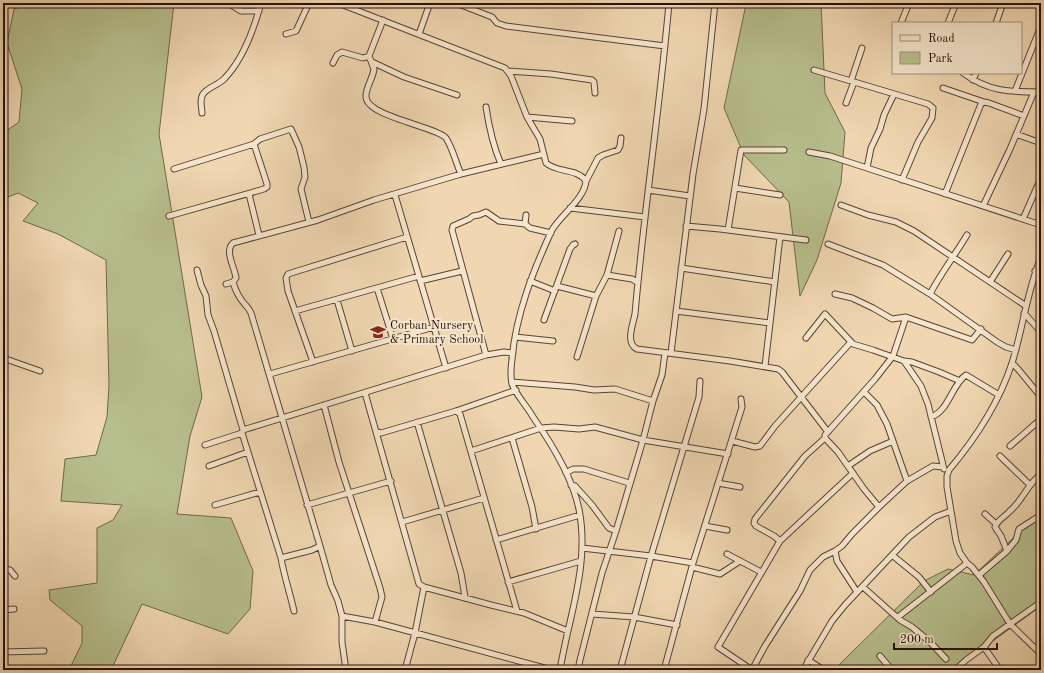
<svg xmlns="http://www.w3.org/2000/svg" width="1044" height="673" font-family="'Old Standard TT',serif">
  <style>
    .green { fill: #b7bf8d; stroke: #6f684a }
    .lines { fill: none; stroke-linecap: round; stroke-linejoin: round }
    .minor-casing { stroke: #594232; stroke-width: 7 }
    .minor { stroke: #f5e5cc; stroke-width: 5 }
    .labels { text-anchor: middle; stroke-width: 4; stroke-linejoin: round; paint-order: stroke }
    .poi-label { font-size: 12px; fill: #271007; stroke: #f5e5cc; text-anchor: start }
  </style>
  <rect width="100%" height="100%" fill="#f0d7b1"/>
  <filter id="stains"><feTurbulence type="fractalNoise" baseFrequency=".005" numOctaves="4"/><feColorMatrix values="0 0 0 0 .2 0 0 0 0 .09 0 0 0 0 .02 0 0 0 .5 -.17"/></filter>
  <radialGradient id="worn" r=".72"><stop offset=".6" stop-color="#630" stop-opacity="0"/><stop offset="1" stop-color="#630" stop-opacity=".3"/></radialGradient>
  <!-- green -->
  <path class="green" d="M 30,3 L 174,3 L 159,134 L 202,397 L 190,436 L 177,514 L 231,518 L 253,571 L 250,609 L 228,634 L 142,604 L 111,670 L 69,670 L 82,643 L 82,626 L 50,600 L 49,590 L 97,583 L 97,528 L 113,520 L 122,505 L 61,501 L 65,459 L 96,455 L 107,417 L 109,385 L 106,260 L 58,234 L 23,221 L 38,203 L 18,193 L 3,199 L 3,133 L 19,122 L 22,89 L 7,43 L 14,9 Z
    M 745,3 L 821,3 L 825,93 L 845,132 L 841,183 L 817,260 L 800,296 L 789,202 L 744,155 L 724,108 L 745,9 Z
    M 1041,514 L 1041,606 L 953,670 L 835,670 L 839,665 L 924,581 L 948,569 L 974,575 L 1026,526 Z"/>
  <g class="lines">
    <defs>
      <path id="minor" d="M 228,3 L 241,11 L 259,11
        M 338,3 L 505,68 L 511,76 L 527,117 L 540,139 L 546,163 C 557,173 577,168 586,181 C 585,198 561,215 552,230 C 533,271 516,314 512,359 C 511,367 510,376 512,384 C 516,395 527,406 533,417 C 552,444 572,476 579,509 C 590,565 569,615 560,670
        M 456,3 L 492,17 L 497,23 L 506,26 L 665,46
        M 669,3 C 660,107 644,210 635,314 C 633,325 625,343 637,349 L 730,361 L 778,369 L 782,372 L 828,432
        M 862,4 L 862,3
        M 383,20 L 369,56 L 374,69 C 373,78 366,87 366,96 C 365,116 433,126 445,137 C 451,143 457,166 461,174
        M 901,23 L 909,3
        M 948,23 L 956,3
        M 996,23 L 1003,3
        M 286,34 L 296,31 L 309,3
        M 419,34 L 430,3
        M 372,62 L 404,77 L 457,95
        M 333,63 L 337,55 L 342,52 L 363,58 L 369,56
        M 814,70 L 928,104 L 933,108 L 932,118 L 918,142 L 902,180
        M 508,71 L 551,74 L 592,80 L 594,82 L 595,93
        M 963,73 C 989,92 1010,92 1041,92
        M 973,80 L 976,73
        M 851,81 L 862,48
        M 943,88 L 984,102
        M 1015,91 L 1041,26
        M 894,94 L 884,115 L 880,129 L 871,148 L 867,168 L 1041,225
        M 846,103 L 854,82
        M 486,107 C 489,127 493,146 501,164
        M 202,113 C 202,107 199,100 203,94 C 208,87 219,85 225,78 C 244,58 254,29 261,3
        M 527,117 L 572,121
        M 1016,134 L 1041,143
        M 809,152 L 830,156 L 867,168
        M 174,169 L 254,144 L 260,139 L 291,129 L 299,147 L 304,167 L 305,177 L 301,189 L 309,222
        M 586,181 L 598,158 L 603,155 L 618,150 L 620,146 L 621,138
        M 735,188 L 780,195
        M 648,190 L 690,196
        M 249,194 L 259,235
        M 945,194 L 981,104 L 984,102 L 989,103 L 1024,116
        M 395,195 L 446,368
        M 841,205 L 868,215 L 896,222 L 914,231 L 1026,306
        M 983,206 L 1010,149 L 1034,92
        M 570,208 L 645,217
        M 169,216 L 264,189 L 267,187 L 267,184 L 254,144
        M 1023,219 L 1041,178
        M 525,224 L 526,215
        M 686,226 L 720,229 L 806,240
        M 728,230 L 741,150 L 784,150
        M 828,244 L 883,265 L 930,294 L 997,342 L 1006,347 L 1016,350
        M 1041,257 C 1027,291 1023,328 1012,363 C 999,403 976,438 949,470 L 947,476 L 947,487 L 956,541 L 960,553 L 967,563 L 972,567 L 984,582 L 1010,624 L 1041,654
        M 681,268 L 775,282
        M 197,270 L 201,285 L 206,296 L 208,315 L 214,331 L 243,430
        M 1035,271 L 1041,277
        M 607,275 L 632,279 L 637,282
        M 420,281 L 462,271
        M 530,281 L 555,291
        M 233,282 C 235,289 238,296 243,302 C 246,306 249,308 251,313 L 320,546 L 331,585 L 338,601 L 342,616 L 342,642 L 346,670
        M 990,282 L 1008,254
        M 226,284 L 233,282 L 236,278 C 235,268 224,251 233,243 L 318,220 L 374,200 L 461,174 L 544,154
        M 557,286 L 596,296
        M 377,288 L 393,339
        M 835,294 L 852,298 L 873,308 L 892,319 L 906,317 L 972,340 L 981,329
        M 930,294 C 941,273 955,255 967,235
        M 337,300 L 352,351
        M 295,311 L 419,276
        M 676,311 L 770,323
        M 1024,313 L 1041,332
        M 906,317 L 893,356 L 875,379 L 825,435 L 825,438 L 838,452 L 864,489 L 879,507 L 907,481 L 933,466 L 943,467
        M 544,320 L 570,249 L 573,245 L 575,244
        M 515,337 L 553,341
        M 806,338 L 825,314 L 853,344 L 873,350 L 904,361 L 912,362 L 939,372 L 960,381
        M 671,353 L 693,174 L 704,109 L 715,3
        M 486,355 L 452,230 L 453,226 L 469,219 L 473,216 L 479,215 L 486,212 L 499,221 L 525,224 L 530,228 L 551,233
        M 577,357 L 596,296 L 607,275 L 619,231
        M 3,358 L 40,371
        M 904,361 L 921,386 L 928,404 L 944,469
        M 313,362 L 288,291 L 286,278 L 288,274 L 407,237
        M 1012,363 L 1018,369 L 1041,397
        M 765,366 L 780,237
        M 270,374 L 434,327
        M 512,382 L 575,387 L 594,390 L 615,389 L 653,401
        M 864,392 L 877,405 L 887,424 L 907,481
        M 365,393 L 419,584 L 424,587 L 491,605 L 524,613 L 568,631
        M 324,405 L 339,462 L 380,588 L 382,597 L 375,622
        M 456,411 L 460,414 L 517,611
        M 931,417 C 949,411 952,384 966,375 L 999,395
        M 417,422 L 461,573 L 465,597
        M 377,432 L 381,433 L 456,411 L 516,390
        M 512,438 L 532,507 L 536,529
        M 732,441 L 755,447 L 760,446 L 775,426 L 850,343
        M 205,445 L 242,433
        M 1010,446 L 1041,419
        M 471,451 L 541,428 L 554,427 L 579,429 L 595,427 L 643,440 L 728,454
        M 1000,456 L 1030,485
        M 209,466 L 248,452
        M 848,466 L 870,451 L 893,441
        M 566,473 L 573,469 L 584,469 L 629,483
        M 718,483 L 740,487
        M 571,485 L 575,486 L 592,505 L 609,528 L 616,531
        M 215,505 L 260,492
        M 307,505 L 391,481
        M 985,514 L 996,524
        M 402,522 L 484,498
        M 705,526 L 727,530
        M 496,540 L 580,515
        M 780,541 L 774,536 L 756,526 L 754,523 L 755,519 L 805,456 L 825,438
        M 582,548 L 651,556 L 693,563
        M 835,551 L 837,561 L 857,592
        M 1007,551 L 1001,536 L 995,527 C 998,519 1005,517 1010,511 C 1023,500 1026,486 1041,474
        M 727,554 L 761,572
        M 892,555 L 919,577 L 931,592
        M 281,558 L 242,433 L 243,430 L 486,355 L 504,352 L 513,353
        M 692,567 L 720,574 L 740,561
        M 3,569 L 10,570 L 15,576
        M 979,575 L 1007,551 L 1016,540 L 1019,529 L 1041,515
        M 508,582 L 581,561
        M 863,587 L 900,620 L 912,627 L 930,642 L 946,659
        M 3,610 L 14,609
        M 294,611 C 290,593 284,576 281,558 L 312,550 L 320,546
        M 592,614 L 634,617 L 677,625
        M 342,616 L 375,622 L 552,670
        M 898,617 L 967,563
        M 984,647 L 1000,670
        M 3,652 L 44,651
        M 880,656 L 892,670
        M 808,660 L 824,670
        M 405,670 L 415,633 L 424,587
        M 578,670 L 580,660 L 602,573 L 616,531 L 643,440 L 653,401 L 662,375 L 665,353
        M 620,670 L 651,556 L 699,397 L 700,381
        M 664,670 L 693,563 L 742,407 L 741,399
        M 752,670 L 718,647 L 780,541 L 853,473
        M 752,670 L 765,646 L 800,591 L 810,570 L 823,557 L 835,551 L 842,546 L 852,534 L 879,507
        M 803,670 L 832,621 L 845,605 L 909,537 L 935,517 L 951,511
        M 955,670 L 966,660 L 984,647 L 993,636 L 1041,602"/>
    </defs>
    <!-- minor casing -->
    <use href="#minor" class="minor-casing"/>
    <!-- minor -->
    <use href="#minor" class="minor"/>
  </g>
  <!-- icons -->
  <defs>
    <symbol id="school-bare" viewBox="-9 -9 18 18"><path d="M0-5L7-2L0 1L-7-2ZM-4 1L0 2.5L4 1V4Q0 6-4 4Z" fill="#8f2418" stroke="#f5e5cc" stroke-width="2.5" paint-order="stroke"/></symbol>
  </defs>
  <g fill-rule="evenodd">
    <use href="#school-bare" x="367" y="321" width="22" height="22"/>
  </g>
  <g class="labels">
    <!-- poi labels -->
    <g class="poi-label">
      <text x="390" y="329">Corban Nursery<tspan x="390" dy="14">&amp; Primary School</tspan></text>
    </g>
  </g>
  <!-- margin -->
  <rect width="1044" height="673" fill="none" stroke="#f0d7b1" stroke-width="16"/>
  <rect x="4" y="4" width="1036" height="665" fill="none" stroke="#271007" stroke-width="2"/>
  <rect x="8" y="8" width="1028" height="657" fill="none" stroke="#271007"/>
  <!-- legend -->
  <rect x="892" y="22" width="130" height="52" fill="#f5e5cc" stroke="#a3907d"/>
  <rect x="900" y="35" width="20" height="6" fill="#f5e5cc" stroke="#a3907d"/>
  <text x="928" y="42" font-size="12" fill="#271007">Road</text>
  <rect x="900" y="52" width="20" height="12" fill="#b7bf8d" stroke="#a3907d"/>
  <text x="928" y="62" font-size="12" fill="#271007">Park</text>
  <!-- scale -->
  <path d="M894 643v6h103v-6" fill="none" stroke="#271007" stroke-width="2"/>
  <text x="900" y="643" font-size="12" fill="#271007" stroke="#f5e5cc" stroke-width="3" paint-order="stroke">200 m</text>
  <rect width="100%" height="100%" filter="url(#stains)"/>
  <rect width="100%" height="100%" fill="url(#worn)"/>
</svg>
